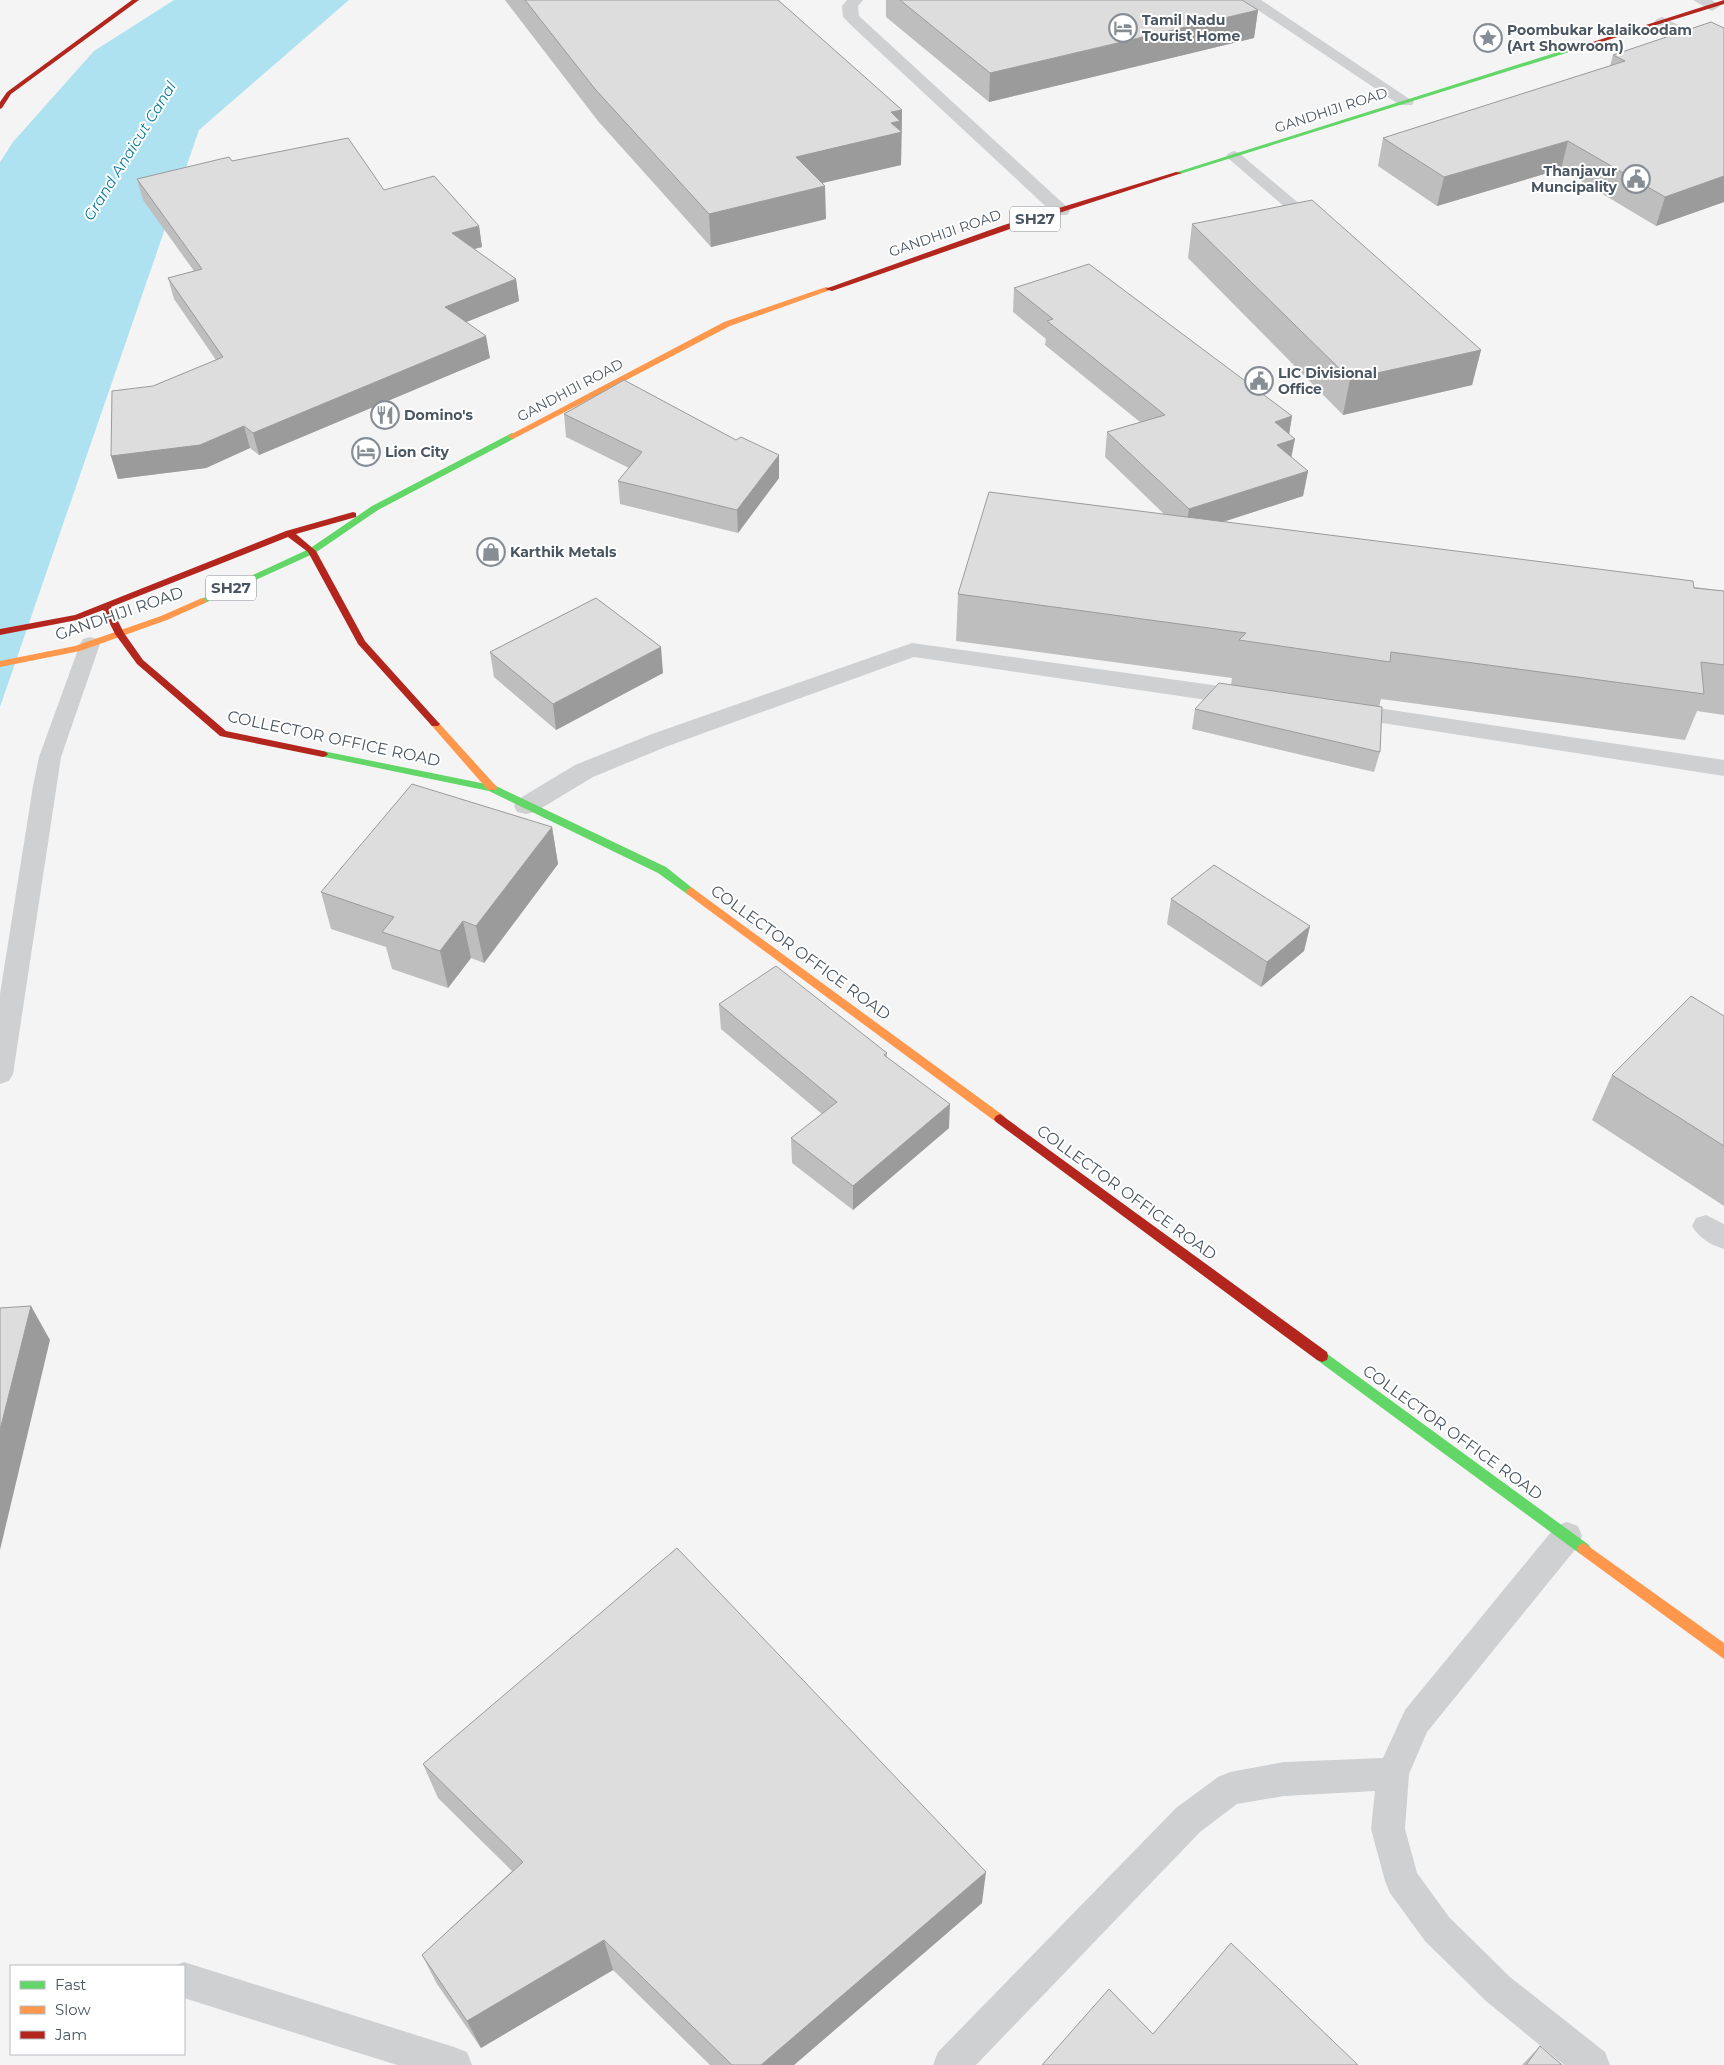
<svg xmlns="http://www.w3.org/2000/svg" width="1724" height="2065" font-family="Montserrat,sans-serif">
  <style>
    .water { fill: #aee2f0 }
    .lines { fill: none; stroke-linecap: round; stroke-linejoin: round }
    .lane { fill: #ced0d2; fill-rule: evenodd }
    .street { fill: #ced0d2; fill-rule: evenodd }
    .fast { fill: #63d668; fill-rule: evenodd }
    .slow { fill: #ff974d; fill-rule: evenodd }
    .jam { fill: #b3261e; fill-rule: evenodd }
    .wall { fill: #bebebf }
    .shaded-wall { fill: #9b9b9b }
    .building { fill: #ddddde; stroke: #9b9b9b }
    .labels { text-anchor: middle; stroke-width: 4; stroke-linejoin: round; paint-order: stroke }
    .far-poi-label { font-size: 14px; font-weight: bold; fill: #4a5661; stroke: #fff; text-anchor: start }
    .far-street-label { font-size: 14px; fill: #4a5661; stroke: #fff }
    .far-water-label { font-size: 15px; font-style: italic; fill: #0c7c9b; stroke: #fff }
    .shield { fill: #fff; stroke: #808990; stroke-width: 1 }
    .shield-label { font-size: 15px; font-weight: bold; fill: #4a5661 }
    .street-label { font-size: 16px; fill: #4a5661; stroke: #fff }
  </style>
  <rect width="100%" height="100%" fill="#f4f4f4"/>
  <!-- water -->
  <path class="water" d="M 174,0 L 349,0 L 199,130 L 0,707 L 0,162 L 13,142 L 94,51 Z"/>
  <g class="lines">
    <!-- lane -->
    <path class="lane" d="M 1234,151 L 1239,153 L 1321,222 L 1323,225 L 1321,228 L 1309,228 L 1229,159 L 1226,156 L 1229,153 Z
      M 90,637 L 97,639 L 100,644 L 61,757 L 13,1074 L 9,1081 L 0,1084 L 0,994 L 33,786 L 39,757 L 80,644 L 83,639 Z
      M 1706,1215 L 1724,1224 L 1724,1249 C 1711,1245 1699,1238 1692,1226 L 1696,1218 Z
      M 1567,1522 L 1578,1526 L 1582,1536 L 1578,1546 L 1427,1732 L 1409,1774 L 1405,1829 L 1417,1873 L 1449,1917 L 1510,1977 L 1605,2052 L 1610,2065 L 1564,2065 L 1486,2001 L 1425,1941 L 1390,1893 L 1385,1881 L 1371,1829 L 1375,1791 L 1284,1796 L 1237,1804 L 1200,1832 L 976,2065 L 933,2065 L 938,2052 L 1176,1808 L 1218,1777 L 1230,1772 L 1284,1762 L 1383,1758 L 1405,1710 L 1556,1526 Z
      M 184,1962 L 454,2047 L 467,2052 L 472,2065 L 397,2065 L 184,1998 L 184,1966 L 175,1966 Z"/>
    <!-- street -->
    <path class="street" d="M 847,0 L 863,0 L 858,6 L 859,16 L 1067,207 L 1070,211 L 1067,215 L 1055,215 L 854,28 L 843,17 L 842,6 Z
      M 1243,0 L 1261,0 L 1414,102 L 1412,105 L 1400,105 Z
      M 1693,0 L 1712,0 L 1720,6 L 1712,11 Z
      M 1662,17 L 1724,47 L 1724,58 L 1657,25 L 1654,22 L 1657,19 Z
      M 912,643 L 1248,690 L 1256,693 L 1260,698 L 1256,703 L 1248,706 L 914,657 L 668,746 L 593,777 L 535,812 L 526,814 L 517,812 L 514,806 L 517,800 L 575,765 L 652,734 Z
      M 1345,703 L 1724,760 L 1724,776 L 1337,716 L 1333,711 L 1337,706 Z"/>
    <!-- fast -->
    <path class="fast" d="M 1580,45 L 1583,47 L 1582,48 L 1180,174 L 1174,173 Z
      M 512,433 L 515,434 L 515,438 L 378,510 L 315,553 L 205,603 L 202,604 L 197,601 L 309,549 L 372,506 Z
      M 323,751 L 496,786 L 666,867 L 696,891 L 695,894 L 687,894 L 658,873 L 489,791 L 320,756 L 318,754 L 320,752 Z
      M 1322,1350 L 1589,1545 L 1591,1549 L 1589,1553 L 1584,1555 L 1579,1553 L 1317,1360 L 1316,1356 L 1317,1352 Z"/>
    <!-- slow -->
    <path class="slow" d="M 826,287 L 833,289 L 730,326 L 515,438 L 512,439 L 508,436 L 724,322 Z
      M 202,598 L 207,601 L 205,603 L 167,620 L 80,651 L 0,667 L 0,661 L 75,646 L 161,616 Z
      M 435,721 L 438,722 L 496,786 L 497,788 L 496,790 L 488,790 L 432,726 L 430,724 Z
      M 691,887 L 1004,1116 L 1006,1119 L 1004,1122 L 996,1122 L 687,894 L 686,891 Z
      M 1584,1543 L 1724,1643 L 1724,1659 L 1579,1553 L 1577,1549 L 1579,1545 Z"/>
    <!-- jam -->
    <path class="jam" d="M 132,0 L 139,0 L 11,94 L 2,108 L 0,109 L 0,102 L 7,92 Z
      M 1724,0 L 1724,4 L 1582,48 L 1577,47 Z
      M 1176,172 L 1182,173 L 1010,229 L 832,291 L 825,289 L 1004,225 Z
      M 353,512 L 356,513 L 356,517 L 296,534 L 316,551 L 365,641 L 438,722 L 440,724 L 438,726 L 432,726 L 358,644 L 308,552 L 288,537 L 111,607 L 124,633 L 143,660 L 226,731 L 323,751 L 326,752 L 328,754 L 326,756 L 323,757 L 220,736 L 137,664 L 115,634 L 103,610 L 77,620 L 0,635 L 0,629 L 75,615 L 286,531 Z
      M 1000,1114 L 1327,1352 L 1328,1356 L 1327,1360 L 1322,1362 L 1317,1360 L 996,1122 L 994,1119 L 996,1116 Z"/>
  </g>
  <!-- wall -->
  <path class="wall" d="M 505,0 L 778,0 L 902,110 L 901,165 L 822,183 L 826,219 L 711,247 L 598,121 Z
    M 886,0 L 1242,0 L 1258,10 L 1254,38 L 989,102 L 886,17 Z
    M 1724,28 L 1724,202 L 1656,226 L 1561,169 L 1437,206 L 1378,166 L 1383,138 L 1610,66 L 1613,55 Z
    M 232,161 L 384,190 L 479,226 L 482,247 L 474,249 L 516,279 L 519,301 L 466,322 L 490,358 L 259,455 L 250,448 L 206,468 L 118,479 L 111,456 L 153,386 L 216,360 L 174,299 L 168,278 L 194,271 L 143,200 L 137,179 Z
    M 1192,224 L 1481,350 L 1472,385 L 1343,415 L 1188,258 Z
    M 1014,288 L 1292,416 L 1289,434 L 1291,457 L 1308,471 L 1303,496 L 1223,522 L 1724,591 L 1724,715 L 1697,711 L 1685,740 L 1381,699 L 1379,707 L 1380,752 L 1374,772 L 1192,729 L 1195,709 L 1231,685 L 1232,678 L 956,641 L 958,594 L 1164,514 L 1105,457 L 1107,432 L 1140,422 L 1045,345 L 1046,339 L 1013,312 Z
    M 564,414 L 736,440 L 779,478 L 738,533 L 620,504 L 618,481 L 629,468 L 566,437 Z
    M 490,652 L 663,673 L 556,730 L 494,677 Z
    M 552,827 L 558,864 L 484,963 L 471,958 L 448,988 L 392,969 L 386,947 L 331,929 L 321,892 Z
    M 1171,899 L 1310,926 L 1304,951 L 1261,987 L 1167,924 Z
    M 719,1004 L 887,1053 L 887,1057 L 949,1128 L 853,1210 L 792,1163 L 791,1138 L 822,1114 L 721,1029 Z
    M 1724,1016 L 1724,1206 L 1592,1120 L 1612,1075 Z
    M 423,1764 L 982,1903 L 794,2065 L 710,2065 L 613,1970 L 481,2048 L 437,1984 L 422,1955 L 512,1871 L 438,1798 Z
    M 1540,2046 L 1562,2065 L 1522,2065 Z"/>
  <!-- shaded-wall -->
  <path class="shaded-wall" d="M 1258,10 L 1254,38 L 989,102 L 990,73 Z
    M 902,110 L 901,165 L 796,189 L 796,157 L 891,112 Z
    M 1568,141 L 1561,169 L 1437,206 L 1444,177 Z
    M 1724,176 L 1724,202 L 1656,226 L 1665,197 Z
    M 825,186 L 826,219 L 711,247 L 709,214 Z
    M 479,226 L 482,247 L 455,254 L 452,233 Z
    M 516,279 L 519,301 L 449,329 L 445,307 Z
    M 486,336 L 490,358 L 259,455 L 253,433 Z
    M 1481,350 L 1472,385 L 1343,415 L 1350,379 Z
    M 1292,416 L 1288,441 L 1295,439 L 1290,464 L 1272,470 L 1275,422 Z
    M 244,426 L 250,448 L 206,468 L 118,479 L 111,456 Z
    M 779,455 L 779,478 L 738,533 L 737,510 Z
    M 1308,471 L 1303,496 L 1185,534 L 1189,509 Z
    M 661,647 L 663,673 L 556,730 L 553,704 Z
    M 552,827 L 558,864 L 484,963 L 476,926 Z
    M 463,921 L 471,958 L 448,988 L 440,951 Z
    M 1310,926 L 1304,951 L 1261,987 L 1267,962 Z
    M 950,1104 L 949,1128 L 853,1210 L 853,1186 Z
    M 31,1306 L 50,1340 L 0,1550 L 0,1430 Z
    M 986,1872 L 982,1903 L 794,2065 L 761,2065 Z
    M 604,1940 L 613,1970 L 481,2048 L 467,2021 Z"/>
  <!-- building -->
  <path class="building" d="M 525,0 L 778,0 L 902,110 L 891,112 L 900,121 L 891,123 L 902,132 L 796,157 L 825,186 L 709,214 L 595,89 Z
    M 900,0 L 1242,0 L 1258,10 L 990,73 Z
    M 1711,22 L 1724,28 L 1724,176 L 1665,197 L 1568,141 L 1444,177 L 1383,138 L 1625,61 L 1613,55 Z
    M 348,138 L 384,190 L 434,176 L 479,226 L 452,233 L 516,279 L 445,307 L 486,336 L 253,433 L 244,426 L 200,445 L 111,456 L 112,391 L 153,386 L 223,357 L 168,278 L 202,269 L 137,179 L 229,157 L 232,161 Z
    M 1312,200 L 1481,350 L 1350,379 L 1192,224 Z
    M 1089,264 L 1292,416 L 1275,422 L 1295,439 L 1277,445 L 1308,471 L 1189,509 L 1107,432 L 1165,415 L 1047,321 L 1053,319 L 1014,288 Z
    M 624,380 L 736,440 L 741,437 L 779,455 L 737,510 L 618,481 L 642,452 L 564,414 Z
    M 989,492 L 1693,581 L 1694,588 L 1724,591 L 1724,665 L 1701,662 L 1704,694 L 1391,652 L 1390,662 L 1239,640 L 1246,633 L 958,594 Z
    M 596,598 L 661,647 L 553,704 L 490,652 Z
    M 1219,683 L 1382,707 L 1380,752 L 1195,709 Z
    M 412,784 L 552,827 L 476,926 L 463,921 L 440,951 L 382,932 L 394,917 L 321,892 Z
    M 1214,865 L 1310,926 L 1267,962 L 1171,899 Z
    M 776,966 L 887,1053 L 884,1055 L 950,1104 L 853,1186 L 791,1138 L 837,1102 L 719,1004 Z
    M 1691,996 L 1724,1016 L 1724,1146 L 1612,1075 Z
    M 31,1306 L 0,1430 L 0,1308 Z
    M 677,1548 L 986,1872 L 761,2065 L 732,2065 L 604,1940 L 467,2021 L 422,1955 L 523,1862 L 423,1764 Z
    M 1231,1943 L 1358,2065 L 1042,2065 L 1109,1989 L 1153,2034 Z
    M 1540,2046 L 1562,2065 L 1526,2065 Z"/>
  <!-- icons -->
  <defs>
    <symbol id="hotel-ring" viewBox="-11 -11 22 22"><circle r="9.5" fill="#fff" stroke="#868d94" stroke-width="1.5"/><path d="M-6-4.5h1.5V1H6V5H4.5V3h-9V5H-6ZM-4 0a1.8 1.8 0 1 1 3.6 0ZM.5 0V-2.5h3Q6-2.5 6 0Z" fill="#868d94"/></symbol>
    <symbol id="sight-ring" viewBox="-11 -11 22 22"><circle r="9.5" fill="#fff" stroke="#868d94" stroke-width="1.5"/><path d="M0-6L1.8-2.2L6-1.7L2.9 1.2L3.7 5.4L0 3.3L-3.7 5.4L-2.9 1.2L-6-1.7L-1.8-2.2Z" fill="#868d94"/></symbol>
    <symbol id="civic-ring" viewBox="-11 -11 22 22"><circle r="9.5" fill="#fff" stroke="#868d94" stroke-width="1.5"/><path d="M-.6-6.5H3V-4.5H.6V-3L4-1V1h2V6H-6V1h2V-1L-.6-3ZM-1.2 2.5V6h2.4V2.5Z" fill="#868d94"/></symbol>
    <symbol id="restaurant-ring" viewBox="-11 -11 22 22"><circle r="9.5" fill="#fff" stroke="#868d94" stroke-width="1.5"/><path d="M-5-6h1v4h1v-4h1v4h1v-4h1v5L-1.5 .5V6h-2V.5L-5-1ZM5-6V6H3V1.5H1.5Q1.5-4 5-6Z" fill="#868d94"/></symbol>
    <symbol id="shop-ring" viewBox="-11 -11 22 22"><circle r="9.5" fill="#fff" stroke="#868d94" stroke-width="1.5"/><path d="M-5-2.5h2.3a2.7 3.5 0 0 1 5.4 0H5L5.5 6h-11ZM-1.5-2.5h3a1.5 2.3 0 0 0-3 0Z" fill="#868d94"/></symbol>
  </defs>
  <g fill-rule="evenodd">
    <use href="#hotel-ring" x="1107" y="12" width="32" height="32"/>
    <use href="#sight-ring" x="1472" y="22" width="32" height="32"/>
    <use href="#civic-ring" x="1620" y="163" width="32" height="32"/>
    <use href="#civic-ring" x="1243" y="365" width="32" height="32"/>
    <use href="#restaurant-ring" x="369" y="399" width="32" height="32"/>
    <use href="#hotel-ring" x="350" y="436" width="32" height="32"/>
    <use href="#shop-ring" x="475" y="536" width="32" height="32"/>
  </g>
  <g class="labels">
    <!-- far-poi labels -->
    <g class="far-poi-label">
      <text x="1142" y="25">Tamil Nadu<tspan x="1142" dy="16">Tourist Home</tspan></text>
      <text x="1507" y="35">Poombukar kalaikoodam<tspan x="1507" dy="16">(Art Showroom)</tspan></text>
      <text x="1617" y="176" text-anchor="end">Thanjavur<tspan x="1617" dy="16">Muncipality</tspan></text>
      <text x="1278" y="378">LIC Divisional<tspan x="1278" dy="16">Office</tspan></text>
      <text x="404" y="420">Domino's</text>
      <text x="385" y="457">Lion City</text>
      <text x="510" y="557">Karthik Metals</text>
    </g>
    <!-- far-street labels -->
    <g class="far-street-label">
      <text transform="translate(1331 110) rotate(-18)" y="5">GANDHIJI ROAD</text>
      <text transform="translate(945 233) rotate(-19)" y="5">GANDHIJI ROAD</text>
      <text transform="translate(570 390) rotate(-28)" y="5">GANDHIJI ROAD</text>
    </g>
    <!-- far-water labels -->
    <g class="far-water-label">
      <text transform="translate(130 151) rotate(-58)" y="5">Grand Anaicut Canal</text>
    </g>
    <!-- shield labels -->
    <g class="shield">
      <rect x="1010" y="206.5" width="50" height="25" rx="4"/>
      <rect x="206" y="575.5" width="50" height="25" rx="4"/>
    </g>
    <g class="shield-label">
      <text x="1035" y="224">SH27</text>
      <text x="231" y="593">SH27</text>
    </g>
    <!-- street labels -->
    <g class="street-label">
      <text transform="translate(119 613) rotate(-19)" y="6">GANDHIJI ROAD</text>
      <text transform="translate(334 738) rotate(12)" y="6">COLLECTOR OFFICE ROAD</text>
      <text transform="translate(801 952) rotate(36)" y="6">COLLECTOR OFFICE ROAD</text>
      <text transform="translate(1127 1192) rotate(36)" y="6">COLLECTOR OFFICE ROAD</text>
      <text transform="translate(1453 1432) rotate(36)" y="6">COLLECTOR OFFICE ROAD</text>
    </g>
  </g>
  <!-- legend -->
  <rect x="10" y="1965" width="175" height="90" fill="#ffffff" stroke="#b7bbc0"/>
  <rect x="20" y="1981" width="25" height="8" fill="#63d668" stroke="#b7bbc0"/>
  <text x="55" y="1990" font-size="15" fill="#4a5661">Fast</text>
  <rect x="20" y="2006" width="25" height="8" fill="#ff974d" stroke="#b7bbc0"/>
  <text x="55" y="2015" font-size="15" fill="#4a5661">Slow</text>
  <rect x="20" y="2031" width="25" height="8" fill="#b3261e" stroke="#b7bbc0"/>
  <text x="55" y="2040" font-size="15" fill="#4a5661">Jam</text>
</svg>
